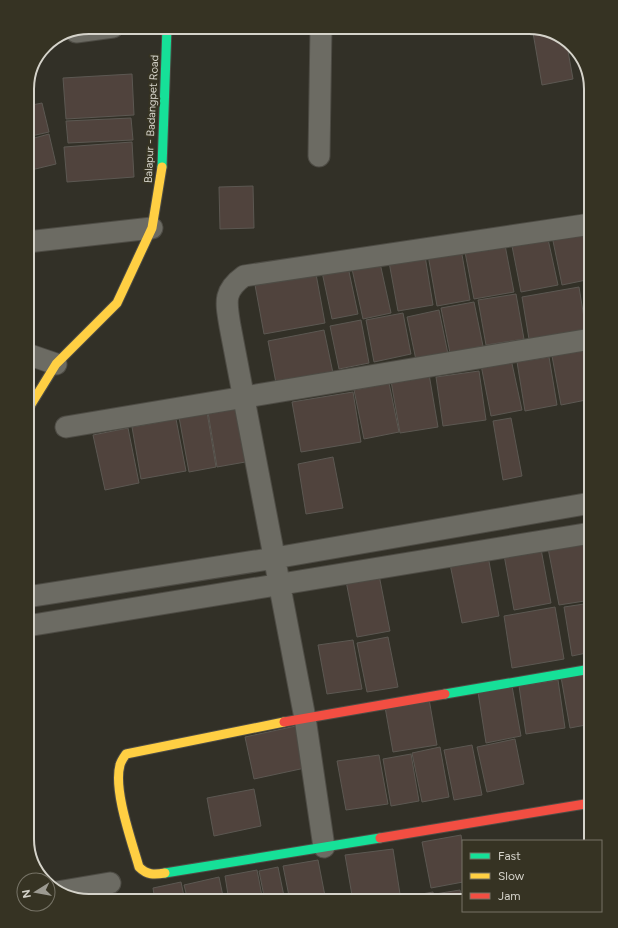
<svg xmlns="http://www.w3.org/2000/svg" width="618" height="928" font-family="Figtree,sans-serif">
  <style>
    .building { fill: #50433d; stroke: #5c5852 }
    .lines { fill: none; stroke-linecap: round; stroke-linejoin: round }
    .street-casing { stroke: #4e4c45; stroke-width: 23 }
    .fast-casing { stroke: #4e4c45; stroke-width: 11 }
    .slow-casing { stroke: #4e4c45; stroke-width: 11 }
    .jam-casing { stroke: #4e4c45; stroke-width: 11 }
    .street { stroke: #6c6b63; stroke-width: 21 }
    .fast { stroke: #16e098; stroke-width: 9 }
    .slow { stroke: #ffcf43; stroke-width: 9 }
    .jam { stroke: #f24e42; stroke-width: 9 }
    .labels { text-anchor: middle; stroke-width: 4; stroke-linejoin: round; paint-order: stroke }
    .street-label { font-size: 11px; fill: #d5d3ca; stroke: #363323 }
    .rim { fill: none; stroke: #d5d3ca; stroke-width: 2 }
  </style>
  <rect width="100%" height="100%" fill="#323027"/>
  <!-- building -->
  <path class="building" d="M 532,27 L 563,37 L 566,40 L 573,79 L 542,85 Z
    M 132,74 L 134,115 L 66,119 L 63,78 Z
    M 42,103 L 49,132 L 27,137 L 27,106 Z
    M 131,118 L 133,140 L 68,143 L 66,121 Z
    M 49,134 L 56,164 L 27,171 L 27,140 Z
    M 132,142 L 134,177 L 67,182 L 64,147 Z
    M 253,186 L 254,228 L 220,229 L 219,187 Z
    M 583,229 L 591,265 L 591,279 L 562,285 L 552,236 Z
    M 548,239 L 558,285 L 521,292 L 512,246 Z
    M 505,245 L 514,292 L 474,299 L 465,252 Z
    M 461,249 L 470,300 L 437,306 L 428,255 Z
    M 425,256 L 433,305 L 398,311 L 389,262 Z
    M 380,263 L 391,313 L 363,319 L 352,269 Z
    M 348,267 L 358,314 L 332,319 L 322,272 Z
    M 316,274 L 325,323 L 264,334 L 255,285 Z
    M 579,287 L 586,330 L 529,339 L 522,297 Z
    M 516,294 L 524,339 L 486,345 L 478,300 Z
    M 474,302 L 483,346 L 450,353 L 441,308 Z
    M 439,310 L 448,354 L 416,360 L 407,317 Z
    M 403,313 L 411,354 L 374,362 L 366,320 Z
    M 361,320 L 369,363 L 339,369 L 330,326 Z
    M 324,330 L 333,373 L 276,383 L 268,341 Z
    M 583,350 L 591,399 L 561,405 L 552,356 Z
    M 549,357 L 557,405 L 525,411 L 517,362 Z
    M 511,359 L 522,410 L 491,416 L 481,365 Z
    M 479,371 L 486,420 L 443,426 L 436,377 Z
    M 429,374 L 438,427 L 400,433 L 391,381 Z
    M 389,383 L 399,432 L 364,439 L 354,390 Z
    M 353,392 L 361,442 L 301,452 L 292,402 Z
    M 242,406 L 251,461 L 217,467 L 208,412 Z
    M 207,412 L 216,467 L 189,472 L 179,417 Z
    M 511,418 L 522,476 L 503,480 L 493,421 Z
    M 176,419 L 186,471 L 141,479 L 132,427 Z
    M 128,428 L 139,483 L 105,490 L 93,435 Z
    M 333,457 L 343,508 L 306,514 L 298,464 Z
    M 587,541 L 591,561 L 591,600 L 559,605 L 548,548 Z
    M 541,549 L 551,603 L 514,610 L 504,555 Z
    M 488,556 L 499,616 L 462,623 L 450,564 Z
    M 379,575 L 390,631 L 357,637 L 346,581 Z
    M 591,603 L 591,652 L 572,656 L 564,607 Z
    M 555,607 L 564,659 L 512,668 L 504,616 Z
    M 388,637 L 398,687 L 367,692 L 357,643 Z
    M 353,640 L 362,689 L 327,694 L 318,645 Z
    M 588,672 L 591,692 L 591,724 L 570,728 L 561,677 Z
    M 558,680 L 565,728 L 526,734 L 519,686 Z
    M 512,686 L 521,736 L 486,743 L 478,692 Z
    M 429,699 L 437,745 L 393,752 L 385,707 Z
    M 296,726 L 305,768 L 254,779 L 245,737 Z
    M 515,739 L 524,784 L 487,792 L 477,747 Z
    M 472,745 L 482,795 L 454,800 L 444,750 Z
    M 440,747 L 449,797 L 422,802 L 412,753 Z
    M 411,754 L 419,801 L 391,806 L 383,759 Z
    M 379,755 L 388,804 L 346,810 L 337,761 Z
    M 254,789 L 261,826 L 214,836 L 207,798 Z
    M 461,835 L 463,847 L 463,882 L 431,888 L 422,842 Z
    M 393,849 L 400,894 L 353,901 L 345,855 Z
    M 318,860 L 326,901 L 290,901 L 283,866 Z
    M 278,867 L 285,901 L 265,901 L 259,871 Z
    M 257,870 L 263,901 L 229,901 L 225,876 Z
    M 219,877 L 224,901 L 188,901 L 184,885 Z
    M 181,882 L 185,901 L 155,901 L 153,888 Z
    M 460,890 L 462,901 L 436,901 L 435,894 Z
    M 433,892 L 435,901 L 405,901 L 405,897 Z
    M 136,896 L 137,901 L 110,901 Z"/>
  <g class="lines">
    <defs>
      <path id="street" d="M 76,32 L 113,27
        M 319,156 L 321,27
        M 27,242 L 152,228
        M 27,354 L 56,364
        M 66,427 L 591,339
        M 27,597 L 275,558 L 591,503
        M 27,626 L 591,533
        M 324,847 L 305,718 L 230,326 C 226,302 223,291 244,276 L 591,224
        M 57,892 L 110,883"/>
      <path id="fast" d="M 162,167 L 167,27
        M 445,694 L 591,669
        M 165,873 L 380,838"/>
      <path id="slow" d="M 27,411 L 56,364 L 117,303 L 152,228 L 162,167
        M 165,873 C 154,875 147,875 139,867 C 132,842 113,790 120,765 C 121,761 124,757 126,754 L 284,722"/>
      <path id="jam" d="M 284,722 L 445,694
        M 380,838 L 591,803"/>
    </defs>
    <!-- street casing -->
    <use href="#street" class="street-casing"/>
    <!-- fast casing -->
    <use href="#fast" class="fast-casing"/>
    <!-- slow casing -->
    <use href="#slow" class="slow-casing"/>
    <!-- jam casing -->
    <use href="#jam" class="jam-casing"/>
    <!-- street -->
    <use href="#street" class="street"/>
    <!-- fast -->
    <use href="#fast" class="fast"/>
    <!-- slow -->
    <use href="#slow" class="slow"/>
    <!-- jam -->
    <use href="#jam" class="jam"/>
  </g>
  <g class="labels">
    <!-- street labels -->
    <g class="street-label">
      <text transform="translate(151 119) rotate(-87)" y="4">Balapur - Badangpet Road</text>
    </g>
  </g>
  <!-- crop -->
  <path d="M0 0H618V928H0ZM89 34H529A55 55 0 0 1 584 89V839A55 55 0 0 1 529 894H89A55 55 0 0 1 34 839V89A55 55 0 0 1 89 34Z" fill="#363323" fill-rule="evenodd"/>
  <path class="rim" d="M89 34H529A55 55 0 0 1 584 89V839A55 55 0 0 1 529 894H89A55 55 0 0 1 34 839V89A55 55 0 0 1 89 34Z"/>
  <!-- legend -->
  <rect x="462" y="840" width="140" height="72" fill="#363323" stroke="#767366"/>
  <rect x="470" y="853" width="20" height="6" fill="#16e098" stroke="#767366"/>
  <text x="498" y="860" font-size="12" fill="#d5d3ca">Fast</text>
  <rect x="470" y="873" width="20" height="6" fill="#ffcf43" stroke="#767366"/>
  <text x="498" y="880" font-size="12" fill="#d5d3ca">Slow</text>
  <rect x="470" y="893" width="20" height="6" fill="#f24e42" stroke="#767366"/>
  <text x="498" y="900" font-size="12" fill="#d5d3ca">Jam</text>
  <!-- north arrow -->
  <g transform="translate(36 892) rotate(259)"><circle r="19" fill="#363323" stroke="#767366"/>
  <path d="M0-3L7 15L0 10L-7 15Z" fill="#9c9a91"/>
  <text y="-6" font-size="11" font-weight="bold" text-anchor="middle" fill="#d5d3ca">N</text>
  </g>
</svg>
